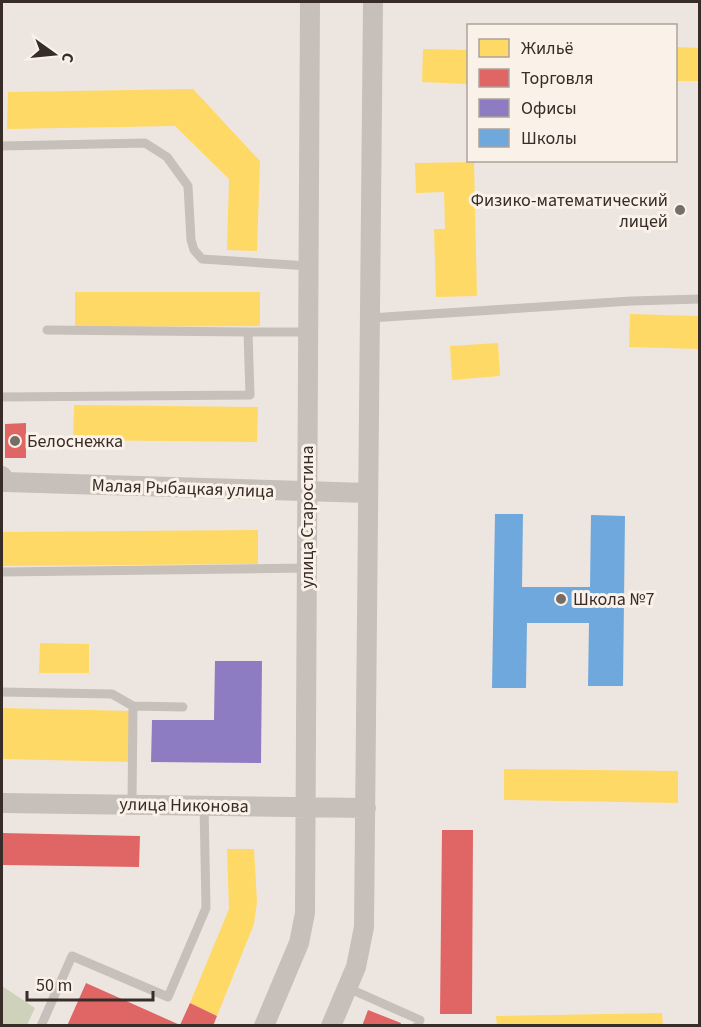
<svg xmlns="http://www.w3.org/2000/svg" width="701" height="1027" font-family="'Source Sans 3',sans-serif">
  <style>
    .green { fill: #cfd2ba }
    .homes { fill: #ffd966 }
    .shops { fill: #e06666 }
    .offices { fill: #8e7cc3 }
    .schools { fill: #6fa8dc }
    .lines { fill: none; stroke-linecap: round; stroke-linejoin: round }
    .lane { stroke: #c6bfba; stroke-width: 9 }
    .street { stroke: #c6bfba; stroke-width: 20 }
    .poi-dot { fill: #776d68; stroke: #faf1e8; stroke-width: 2 }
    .labels { text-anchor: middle; stroke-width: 6; stroke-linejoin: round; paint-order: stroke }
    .poi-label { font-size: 18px; fill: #372c28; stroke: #faf1e8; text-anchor: start }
    .street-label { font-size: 18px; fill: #372c28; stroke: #faf1e8 }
  </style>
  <rect width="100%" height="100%" fill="#ede6e0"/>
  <!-- green -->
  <path class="green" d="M 2,986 L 35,1008 L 27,1025 L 2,1025 Z"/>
  <!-- homes -->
  <path class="homes" d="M 677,47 L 700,48 L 700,81 L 676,81 Z
    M 423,49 L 468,50 L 468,84 L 422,82 Z
    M 193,89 L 260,161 L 257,251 L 227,250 L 229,179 L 175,126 L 7,129 L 8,92 Z
    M 474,162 L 477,296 L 436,297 L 434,229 L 445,229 L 444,192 L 416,193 L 415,163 Z
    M 75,292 L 260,292 L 260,326 L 75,327 Z
    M 630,314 L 700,316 L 700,349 L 629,347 Z
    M 498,343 L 500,376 L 452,380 L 450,346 Z
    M 74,405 L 258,407 L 257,442 L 73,440 Z
    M 258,530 L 258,564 L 2,566 L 2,532 Z
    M 40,643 L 89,644 L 89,673 L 39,673 Z
    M 2,708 L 132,711 L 131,762 L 2,759 Z
    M 504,769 L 678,771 L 678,803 L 504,800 Z
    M 227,849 L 254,849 L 257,902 L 254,924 L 217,1016 L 190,1003 L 229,909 Z
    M 662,1013 L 663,1026 L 497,1026 L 496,1016 Z"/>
  <!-- shops -->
  <path class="shops" d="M 26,423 L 26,458 L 5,458 L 5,424 Z
    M 442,830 L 473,830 L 472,1014 L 440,1014 Z
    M 2,833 L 140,836 L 139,867 L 2,865 Z
    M 86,983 L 180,1025 L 190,1003 L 217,1016 L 213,1026 L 67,1026 Z
    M 368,1010 L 401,1023 L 400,1026 L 362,1026 Z"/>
  <!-- offices -->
  <path class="offices" d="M 215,661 L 262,661 L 261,763 L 151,762 L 152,720 L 214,720 Z"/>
  <!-- schools -->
  <path class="schools" d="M 495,514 L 523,514 L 522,587 L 590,587 L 591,515 L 625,516 L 623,686 L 588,686 L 589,623 L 527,623 L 526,688 L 492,688 Z"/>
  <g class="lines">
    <!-- lane -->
    <path class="lane" d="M 2,146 L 145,143 L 167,157 L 188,186 L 191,240 L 194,250 L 202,259 L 309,266
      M 370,318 L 631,301 L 700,299
      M 47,330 L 248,332
      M 2,397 L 250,395 L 248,332 L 308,332
      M 2,572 L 307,568
      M 2,692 L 112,694 L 133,706 L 183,707
      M 132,804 L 133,706
      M 348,988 L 420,1020 L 417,1026
      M 41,1026 L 72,956 L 168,997 L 206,908 L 204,805"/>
    <!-- street -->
    <path class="street" d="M 2,476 L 5,482 L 368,493
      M 2,803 L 366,808
      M 264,1026 L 299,943 L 305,913 L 310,2
      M 331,1026 L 356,967 L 364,927 L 373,2"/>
  </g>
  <!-- markers -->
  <g class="poi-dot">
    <circle cx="680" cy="210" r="6"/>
    <circle cx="15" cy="441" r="6"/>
    <circle cx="561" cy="599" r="6"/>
  </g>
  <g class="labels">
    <!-- poi labels -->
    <g class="poi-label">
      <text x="668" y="206" text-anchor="end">Физико-математический<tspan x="668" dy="21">лицей</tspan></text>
      <text x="27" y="447">Белоснежка</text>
      <text x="573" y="605">Школа №7</text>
    </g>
    <!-- street labels -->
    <g class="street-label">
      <text transform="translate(183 488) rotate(2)" y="6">Малая Рыбацкая улица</text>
      <text transform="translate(307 517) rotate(-90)" y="6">улица Старостина</text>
      <text transform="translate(184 805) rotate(1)" y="6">улица Никонова</text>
    </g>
  </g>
  <!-- border -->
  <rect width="701" height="1027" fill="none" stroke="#372c28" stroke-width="6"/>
  <!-- legend -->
  <rect x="467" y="24" width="210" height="138" fill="#faf1e8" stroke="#aca29b" stroke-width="1.5"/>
  <rect x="479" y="39" width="30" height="18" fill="#ffd966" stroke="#aca29b" stroke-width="1.5"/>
  <text x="521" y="54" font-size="18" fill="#372c28">Жильё</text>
  <rect x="479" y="69" width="30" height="18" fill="#e06666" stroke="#aca29b" stroke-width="1.5"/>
  <text x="521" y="84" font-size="18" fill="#372c28">Торговля</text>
  <rect x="479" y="99" width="30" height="18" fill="#8e7cc3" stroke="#aca29b" stroke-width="1.5"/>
  <text x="521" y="114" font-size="18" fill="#372c28">Офисы</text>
  <rect x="479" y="129" width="30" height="18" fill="#6fa8dc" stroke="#aca29b" stroke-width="1.5"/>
  <text x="521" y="144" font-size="18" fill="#372c28">Школы</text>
  <!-- north arrow -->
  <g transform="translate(54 54) rotate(105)" stroke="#faf1e8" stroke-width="4.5" paint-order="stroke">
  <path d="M0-4.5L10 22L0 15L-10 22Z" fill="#372c28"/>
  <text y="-9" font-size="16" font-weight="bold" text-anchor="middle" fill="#372c28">С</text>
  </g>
  <!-- scale -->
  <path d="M27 991v9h126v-9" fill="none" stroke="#372c28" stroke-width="3"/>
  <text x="36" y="991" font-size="18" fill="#372c28" stroke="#faf1e8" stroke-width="4.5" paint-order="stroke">50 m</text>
</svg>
